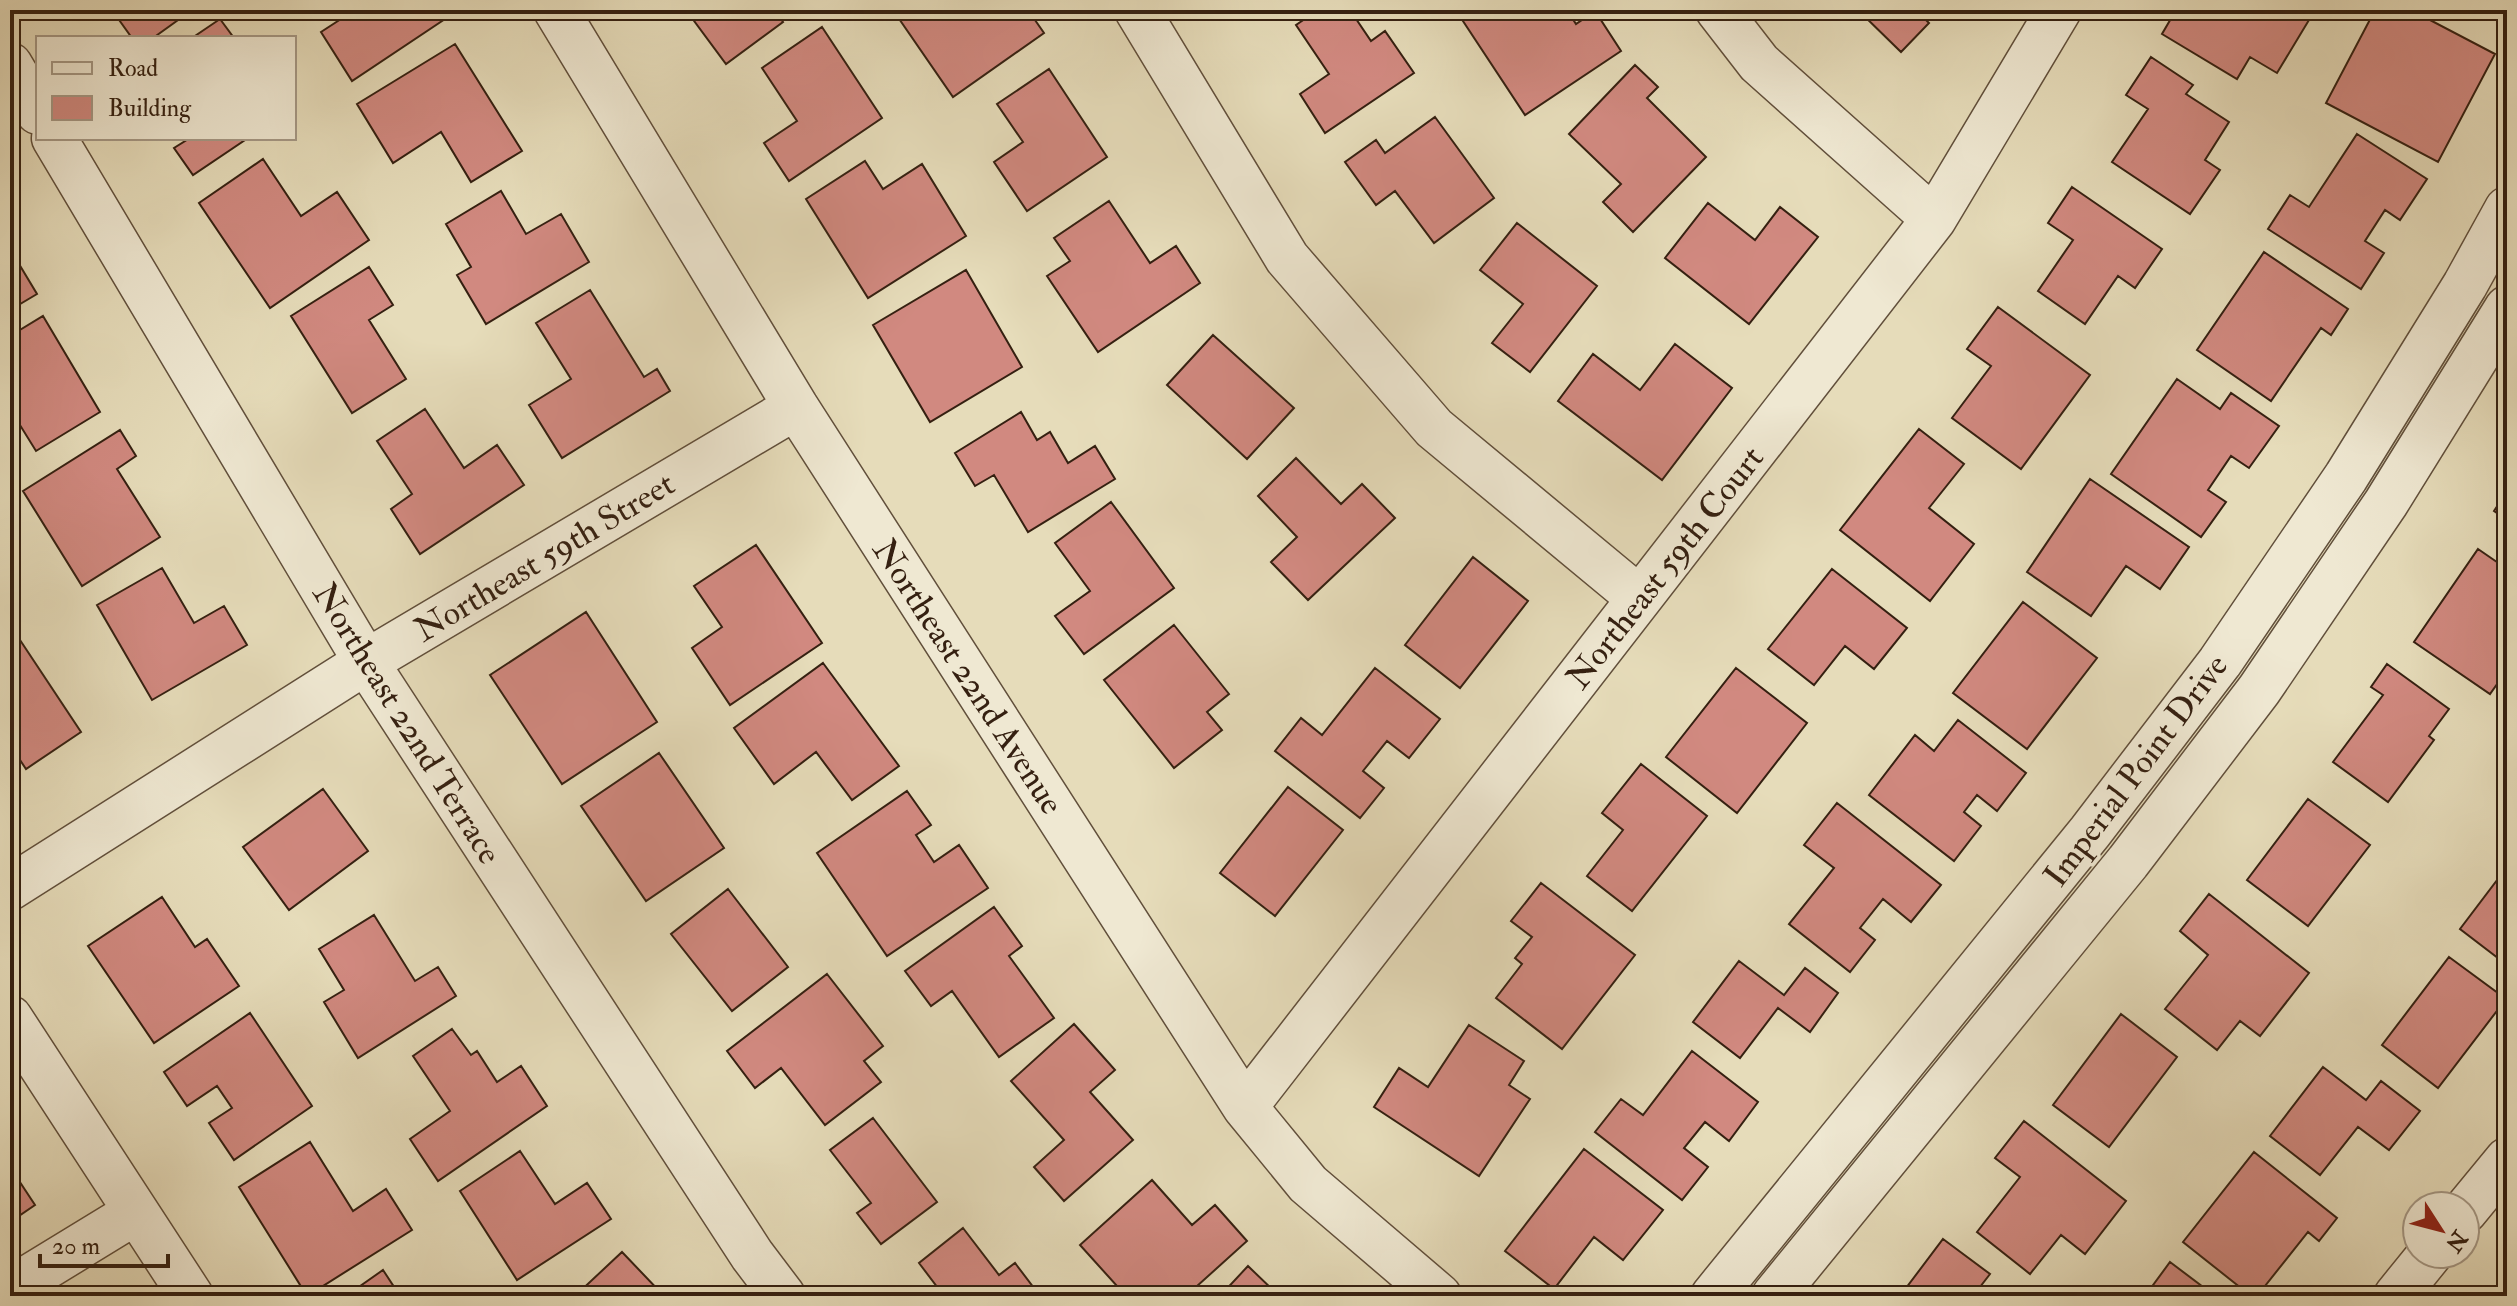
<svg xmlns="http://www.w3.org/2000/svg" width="2517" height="1306" font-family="'IM FELL Double Pica',serif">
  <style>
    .building { fill: #d18980; stroke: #352011; stroke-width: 2 }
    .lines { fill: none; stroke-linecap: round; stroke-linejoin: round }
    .minor-casing { stroke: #614f3b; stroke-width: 47 }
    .minor { stroke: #efe8d2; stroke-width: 44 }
    .labels { text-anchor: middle; stroke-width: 7; stroke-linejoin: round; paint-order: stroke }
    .street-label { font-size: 34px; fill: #352011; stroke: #efe8d2 }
  </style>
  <rect width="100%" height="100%" fill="#e6dcba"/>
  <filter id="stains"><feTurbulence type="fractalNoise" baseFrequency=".0025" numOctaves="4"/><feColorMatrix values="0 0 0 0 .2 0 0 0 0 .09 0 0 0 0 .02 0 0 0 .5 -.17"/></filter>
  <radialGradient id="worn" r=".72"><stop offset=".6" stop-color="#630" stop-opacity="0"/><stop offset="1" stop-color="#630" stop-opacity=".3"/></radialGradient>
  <!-- building -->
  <path class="building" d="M 112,10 L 192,10 L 153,38 L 132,38 Z
    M 339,10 L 443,10 L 448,17 L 352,81 L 321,32 L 344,17 Z
    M 686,10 L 774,10 L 783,22 L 726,64 Z
    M 893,10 L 1028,10 L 1044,33 L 953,97 Z
    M 1318,10 L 1350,10 L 1371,41 L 1385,31 L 1414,73 L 1325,133 L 1300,94 L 1329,74 L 1296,25 Z
    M 1466,10 L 1567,10 L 1576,24 L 1595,11 L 1621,51 L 1525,115 L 1459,15 Z
    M 1858,10 L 1920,10 L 1918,12 L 1929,23 L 1901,52 Z
    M 2176,10 L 2315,10 L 2277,73 L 2250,57 L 2237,79 L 2162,34 Z
    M 2375,10 L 2411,10 L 2495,54 L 2438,162 L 2326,103 Z
    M 220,19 L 234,38 L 192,38 Z
    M 822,27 L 882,118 L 789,181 L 764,143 L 797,121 L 762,68 Z
    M 455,44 L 522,151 L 471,182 L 441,132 L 393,163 L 357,104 Z
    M 2151,57 L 2193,85 L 2186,94 L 2229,122 L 2205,160 L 2220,170 L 2190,214 L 2112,162 L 2148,109 L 2126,95 Z
    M 1635,65 L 1658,87 L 1647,98 L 1706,157 L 1633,232 L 1603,202 L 1621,184 L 1569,134 Z
    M 1049,69 L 1107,157 L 1027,211 L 994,162 L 1023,142 L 997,104 Z
    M 1435,117 L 1494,198 L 1434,243 L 1395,191 L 1376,205 L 1345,162 L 1376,140 L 1385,153 Z
    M 2357,134 L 2427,179 L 2400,220 L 2385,210 L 2365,241 L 2384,253 L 2361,289 L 2268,229 L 2290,195 L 2309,207 Z
    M 190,138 L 248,138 L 193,175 L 174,148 Z
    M 263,159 L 301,216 L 337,192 L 369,240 L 270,308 L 199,203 Z
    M 865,161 L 883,189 L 922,164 L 966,236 L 868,298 L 806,199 Z
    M 2072,187 L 2162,249 L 2135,288 L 2118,276 L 2085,324 L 2038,291 L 2073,240 L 2048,223 Z
    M 501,191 L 526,234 L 561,214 L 589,262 L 486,324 L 457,275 L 471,267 L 446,224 Z
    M 1109,201 L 1150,263 L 1176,246 L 1200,283 L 1098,352 L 1047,276 L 1070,261 L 1054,238 Z
    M 1708,203 L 1755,240 L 1780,207 L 1818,237 L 1749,324 L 1665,258 Z
    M 1517,223 L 1597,286 L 1530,372 L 1492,343 L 1523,304 L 1480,270 Z
    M 10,249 L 37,294 L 10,310 Z
    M 2264,252 L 2348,309 L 2331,335 L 2321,328 L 2271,401 L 2197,350 Z
    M 369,267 L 393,305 L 369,320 L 406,379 L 352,413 L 291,316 Z
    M 966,270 L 1022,367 L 930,422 L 873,325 Z
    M 590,290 L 644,377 L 657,369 L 670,391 L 562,458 L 529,405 L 571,379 L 536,323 Z
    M 1998,307 L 2090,375 L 2021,469 L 1952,418 L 1991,366 L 1967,349 Z
    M 43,316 L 100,412 L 36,451 L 10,409 L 10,336 Z
    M 1213,335 L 1294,408 L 1247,459 L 1167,385 Z
    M 1675,344 L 1732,388 L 1662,480 L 1558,401 L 1593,354 L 1640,390 Z
    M 2177,379 L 2220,409 L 2231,393 L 2279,426 L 2249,468 L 2231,456 L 2208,490 L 2226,502 L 2201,537 L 2111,474 Z
    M 425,409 L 464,468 L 497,445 L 524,485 L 420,554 L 391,509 L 412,494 L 377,441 Z
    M 1021,412 L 1037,440 L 1050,432 L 1068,463 L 1095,446 L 1115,479 L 1028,532 L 994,475 L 975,486 L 955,453 Z
    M 1919,429 L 1964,464 L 1929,508 L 1974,544 L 1930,601 L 1840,530 Z
    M 120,430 L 136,456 L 117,469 L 160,537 L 82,586 L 23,491 Z
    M 1296,458 L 1341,504 L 1362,484 L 1395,518 L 1308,600 L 1271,562 L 1297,537 L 1258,496 Z
    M 2090,479 L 2189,547 L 2160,589 L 2126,566 L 2091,616 L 2027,572 Z
    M 2507,491 L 2507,520 L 2494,511 Z
    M 1111,502 L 1174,588 L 1084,654 L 1055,616 L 1090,591 L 1055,543 Z
    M 756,545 L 822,643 L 730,705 L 692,648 L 722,627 L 694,586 Z
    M 2478,549 L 2507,569 L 2507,670 L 2490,694 L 2414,642 Z
    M 1473,557 L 1528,601 L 1460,688 L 1405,645 Z
    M 162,568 L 194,623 L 224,606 L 247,645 L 152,700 L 97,605 Z
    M 1832,569 L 1907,628 L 1874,669 L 1845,646 L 1814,685 L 1768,649 Z
    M 2023,602 L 2097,658 L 2027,749 L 1953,693 Z
    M 586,612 L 657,722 L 562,784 L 490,675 Z
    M 1174,625 L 1229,694 L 1207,712 L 1222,730 L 1174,768 L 1104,680 Z
    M 18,637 L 81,732 L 26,769 L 10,745 L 10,642 Z
    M 823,663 L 899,766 L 852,800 L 816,752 L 774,784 L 734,728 Z
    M 2387,664 L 2449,709 L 2429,736 L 2434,740 L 2388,802 L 2333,762 L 2383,695 L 2371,687 Z
    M 1375,668 L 1440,719 L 1409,758 L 1387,741 L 1363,771 L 1384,788 L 1360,818 L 1275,751 L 1301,718 L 1322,735 Z
    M 1736,668 L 1807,723 L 1737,813 L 1666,757 Z
    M 1958,720 L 2026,773 L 1997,811 L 1977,795 L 1964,812 L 1981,826 L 1954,861 L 1869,795 L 1915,735 L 1934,751 Z
    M 659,753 L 724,848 L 646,901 L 581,806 Z
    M 1641,764 L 1707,816 L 1632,911 L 1587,876 L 1623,830 L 1602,813 Z
    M 1288,787 L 1343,830 L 1275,916 L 1220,873 Z
    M 323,789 L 368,851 L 289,910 L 243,847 Z
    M 907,791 L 931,825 L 916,835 L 934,862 L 959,845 L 988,888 L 887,956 L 817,853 Z
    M 2308,799 L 2370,845 L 2308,926 L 2247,880 Z
    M 1837,803 L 1941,885 L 1911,922 L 1883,899 L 1860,928 L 1875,940 L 1850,972 L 1789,924 L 1834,868 L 1804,845 Z
    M 2507,867 L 2507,965 L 2460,929 Z
    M 1541,883 L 1635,955 L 1562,1049 L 1496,998 L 1522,964 L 1515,958 L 1532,937 L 1511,921 Z
    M 728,889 L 788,967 L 732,1011 L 671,934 Z
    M 2209,894 L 2309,973 L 2260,1036 L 2240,1021 L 2217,1050 L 2165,1009 L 2208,955 L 2180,931 Z
    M 162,897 L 195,947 L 207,939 L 239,986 L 154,1043 L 88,946 Z
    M 994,907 L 1022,946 L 1009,956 L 1054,1018 L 999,1057 L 952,991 L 931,1006 L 905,971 Z
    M 374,915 L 415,981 L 438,967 L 456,996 L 358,1058 L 324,1002 L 344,990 L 319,949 Z
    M 2449,957 L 2506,999 L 2438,1088 L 2382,1045 Z
    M 1739,961 L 1784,995 L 1805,968 L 1838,993 L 1810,1032 L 1778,1008 L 1740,1058 L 1693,1022 Z
    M 827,974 L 883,1046 L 864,1061 L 881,1082 L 825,1125 L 781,1068 L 755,1088 L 727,1051 Z
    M 250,1013 L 312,1106 L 234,1160 L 209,1123 L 232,1108 L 217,1086 L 187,1106 L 164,1072 Z
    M 2121,1014 L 2177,1057 L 2109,1147 L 2053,1105 Z
    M 1074,1024 L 1115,1070 L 1090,1092 L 1133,1140 L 1064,1201 L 1034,1167 L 1064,1140 L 1011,1081 Z
    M 1469,1025 L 1524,1061 L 1509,1085 L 1530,1099 L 1479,1176 L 1374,1107 L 1399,1068 L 1428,1087 Z
    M 452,1029 L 471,1055 L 477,1051 L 497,1082 L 521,1066 L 547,1106 L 438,1181 L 410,1139 L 450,1111 L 413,1056 Z
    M 1692,1051 L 1758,1102 L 1729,1141 L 1705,1122 L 1684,1148 L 1708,1167 L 1682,1200 L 1595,1132 L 1621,1099 L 1643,1115 Z
    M 2323,1067 L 2366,1100 L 2381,1081 L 2420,1111 L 2389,1150 L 2358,1127 L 2320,1175 L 2270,1136 Z
    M 873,1118 L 937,1202 L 881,1244 L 857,1213 L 871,1203 L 830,1150 Z
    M 2024,1121 L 2126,1201 L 2085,1254 L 2061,1235 L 2030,1274 L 1977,1232 L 2020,1177 L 1995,1158 Z
    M 310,1142 L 353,1211 L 386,1189 L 412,1230 L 307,1296 L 239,1187 Z
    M 1584,1149 L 1663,1210 L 1623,1260 L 1594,1237 L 1554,1289 L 1505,1251 Z
    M 520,1151 L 555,1204 L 587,1183 L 611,1219 L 517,1280 L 460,1191 Z
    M 2254,1152 L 2337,1218 L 2319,1241 L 2308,1232 L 2257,1296 L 2251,1296 L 2183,1242 Z
    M 10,1167 L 35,1205 L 10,1222 Z
    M 1152,1180 L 1192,1225 L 1215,1205 L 1247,1241 L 1186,1296 L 1126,1296 L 1080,1245 Z
    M 963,1228 L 999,1275 L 1015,1263 L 1040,1296 L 944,1296 L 919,1263 Z
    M 1943,1239 L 1990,1274 L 1973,1296 L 1900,1296 Z
    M 622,1252 L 664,1296 L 575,1296 Z
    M 2170,1262 L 2215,1296 L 2145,1296 Z
    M 1248,1266 L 1279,1296 L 1220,1296 Z
    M 383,1270 L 400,1296 L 346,1296 Z"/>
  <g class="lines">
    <defs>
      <path id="minor" d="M 556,10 L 796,407 L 1245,1107 L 1308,1184 L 1439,1296
        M 1137,10 L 1287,258 L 1434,428 L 1639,598
        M 1718,10 L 1759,63 L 1934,219
        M 10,65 L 38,112
        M 54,138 L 366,662 L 752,1255 L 783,1296
        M 10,888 L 366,662 L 796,407
        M 10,1018 L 191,1296
        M 1245,1107 L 1934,219 L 2059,10
        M 2465,1211 L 2507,1160
        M 10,1289 L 136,1212
        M 1713,1296 L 2090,832 L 2220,662 L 2346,477 L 2465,285 L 2507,209
        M 1774,1296 L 2128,862 L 2259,690 L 2386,503 L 2507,308
        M 2396,1296 L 2430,1254"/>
    </defs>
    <!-- minor casing -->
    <use href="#minor" class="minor-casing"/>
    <!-- minor -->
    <use href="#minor" class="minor"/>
  </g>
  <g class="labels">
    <!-- street labels -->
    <g class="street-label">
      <text transform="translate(544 556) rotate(-31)" y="12">Northeast 59th Street</text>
      <text transform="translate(1664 567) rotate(-52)" y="12">Northeast 59th Court</text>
      <text transform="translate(969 676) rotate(57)" y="12">Northeast 22nd Avenue</text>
      <text transform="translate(408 723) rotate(58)" y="12">Northeast 22nd Terrace</text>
      <text transform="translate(2135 770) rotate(-53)" y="12">Imperial Point Drive</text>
    </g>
  </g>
  <!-- margin -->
  <rect width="2517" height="1306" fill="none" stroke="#e6dcba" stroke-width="40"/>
  <rect x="12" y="12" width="2493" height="1282" fill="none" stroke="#352011" stroke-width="4"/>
  <rect x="20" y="20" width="2477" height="1266" fill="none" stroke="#352011" stroke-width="2"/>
  <!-- legend -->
  <rect x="36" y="36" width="260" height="104" fill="#efe8d2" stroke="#a59885" stroke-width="2"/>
  <rect x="52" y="62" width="40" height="12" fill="#efe8d2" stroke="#a59885" stroke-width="2"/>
  <text x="108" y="76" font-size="24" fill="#352011">Road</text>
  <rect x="52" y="96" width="40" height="24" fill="#d18980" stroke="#a59885" stroke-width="2"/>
  <text x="108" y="116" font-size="24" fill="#352011">Building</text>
  <!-- north arrow -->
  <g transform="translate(2441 1230) rotate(126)"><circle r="38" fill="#efe8d2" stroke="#a59885" stroke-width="2"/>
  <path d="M0-6L14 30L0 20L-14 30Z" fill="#8f2418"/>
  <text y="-12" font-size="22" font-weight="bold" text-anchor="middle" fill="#352011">N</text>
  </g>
  <!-- scale -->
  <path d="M40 1254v12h128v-12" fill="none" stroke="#352011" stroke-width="4"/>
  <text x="52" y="1254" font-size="24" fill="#352011" stroke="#efe8d2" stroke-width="6" paint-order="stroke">20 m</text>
  <rect width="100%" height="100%" filter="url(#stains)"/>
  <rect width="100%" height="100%" fill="url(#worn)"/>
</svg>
